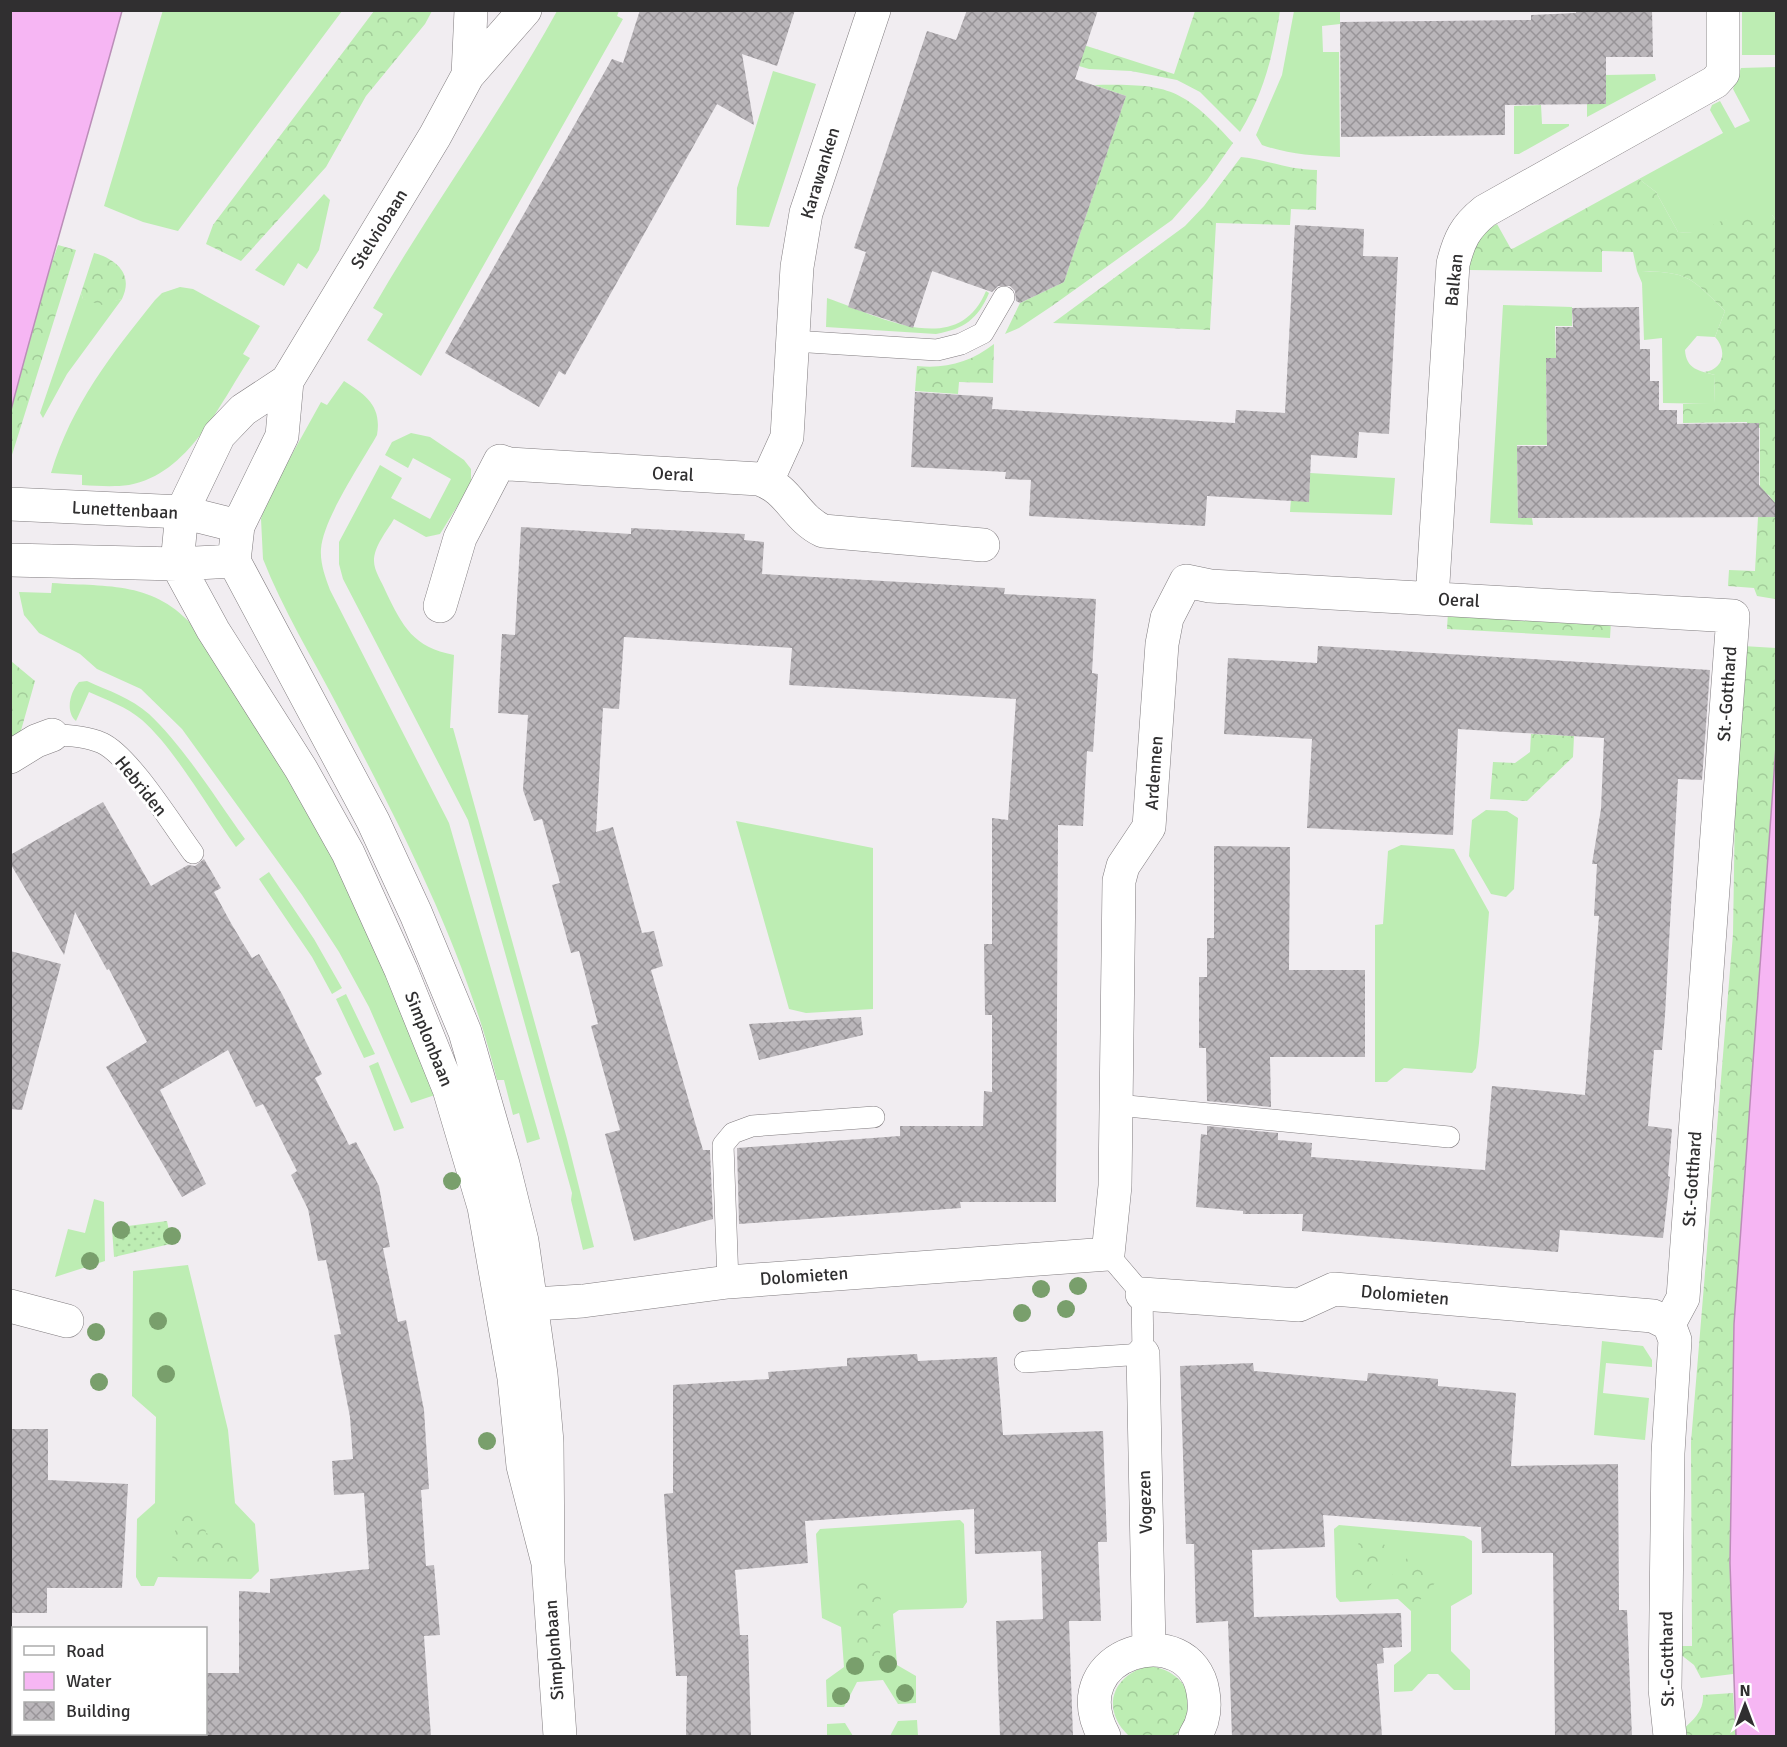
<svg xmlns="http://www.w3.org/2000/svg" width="1787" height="1747" font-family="Signika,sans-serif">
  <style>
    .grass { fill: #bdedb3 }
    .forest { fill: url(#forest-crowns) }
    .garden { fill: url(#garden-dots) }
    .water { fill: #f6b6f3; stroke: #bb8eb8; stroke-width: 1.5 }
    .building { fill: url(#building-cross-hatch) }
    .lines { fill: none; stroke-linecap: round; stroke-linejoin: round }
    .lane-casing { stroke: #807c7f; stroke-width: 22 }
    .street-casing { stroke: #807c7f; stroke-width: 34 }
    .secondary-casing { stroke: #807c7f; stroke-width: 34 }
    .lane { stroke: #fff; stroke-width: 21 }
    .street { stroke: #fff; stroke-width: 33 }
    .secondary { stroke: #fff; stroke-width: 33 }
    .tree { fill: #799f6c }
    .labels { text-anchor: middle; stroke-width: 6; stroke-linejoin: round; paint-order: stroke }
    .street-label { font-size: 18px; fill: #302f30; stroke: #fff }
  </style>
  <defs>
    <pattern id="forest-crowns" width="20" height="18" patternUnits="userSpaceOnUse" patternTransform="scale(1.5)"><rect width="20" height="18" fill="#bdedb3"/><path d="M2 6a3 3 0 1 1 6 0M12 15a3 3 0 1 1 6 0" fill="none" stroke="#a3cc9a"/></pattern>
    <pattern id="garden-dots" width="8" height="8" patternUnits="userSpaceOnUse" patternTransform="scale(1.5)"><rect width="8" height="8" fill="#bdedb3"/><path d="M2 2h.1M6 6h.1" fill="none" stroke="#a3cc9a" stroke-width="1.8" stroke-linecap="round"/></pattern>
    <pattern id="building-cross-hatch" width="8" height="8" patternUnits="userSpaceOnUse" patternTransform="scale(1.5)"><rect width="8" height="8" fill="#bab6ba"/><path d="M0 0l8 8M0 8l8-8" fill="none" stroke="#989498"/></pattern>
  </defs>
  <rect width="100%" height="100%" fill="#f1edf1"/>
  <!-- grass -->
  <path class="grass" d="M 163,10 L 342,11 L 178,231 L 143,222 L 104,206 Z
    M 557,11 L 619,11 L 617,16 L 623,19 L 421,376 L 367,340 L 383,314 L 373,308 C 431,207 501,113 557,11 Z
    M 1294,11 L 1340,11 L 1340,24 L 1322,26 L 1323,52 L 1339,52 L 1340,157 C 1313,156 1288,154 1262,145 L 1256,135 L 1282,75 Z
    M 1742,11 L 1776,11 L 1776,55 L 1742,55 Z
    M 1776,67 L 1776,220 L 1772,215 L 1725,220 L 1702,233 L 1678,232 L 1656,192 L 1639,179 L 1723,133 L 1710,110 L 1712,105 L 1720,101 L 1735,128 L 1750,121 L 1733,89 L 1741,68 Z
    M 773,71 L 816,84 L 769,227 L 736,225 L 737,188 Z
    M 1655,74 L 1656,80 L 1587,117 L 1587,103 L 1606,104 L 1606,75 Z
    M 1541,105 L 1542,124 L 1569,124 L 1569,126 L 1519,154 L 1514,154 L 1514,106 Z
    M 324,194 L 330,200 L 319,250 L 307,269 L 298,263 L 284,286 L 255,270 Z
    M 1637,271 C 1688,272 1690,276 1725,311 L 1715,337 L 1697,336 L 1685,350 C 1686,369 1699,371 1715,375 L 1714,404 L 1663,403 L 1662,338 L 1644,340 L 1642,283 Z
    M 180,287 L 193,289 L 260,326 L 243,354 L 250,358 C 219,405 189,474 129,485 C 114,487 98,486 82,485 L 82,475 L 51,473 C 72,404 111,355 155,300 L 162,293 Z
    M 986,291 L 989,293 C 978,319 964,329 936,334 L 826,327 L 827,298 C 877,315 957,361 986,291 Z
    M 81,293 L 83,299 L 113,301 L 122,299 L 67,374 L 43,418 L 40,413 Z
    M 1503,305 L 1572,307 L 1572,326 L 1555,326 L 1556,358 L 1546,358 L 1547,445 L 1517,445 L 1518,518 L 1532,518 L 1533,525 L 1490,523 Z
    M 344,381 C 366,395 382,406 377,435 C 362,462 323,519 321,549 C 320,563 325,576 330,590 L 449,823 L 540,1139 L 527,1143 L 519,1113 L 513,1115 L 504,1080 L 497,1080 C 464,947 400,826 337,705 C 312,657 283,610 263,559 L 261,519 L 266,501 L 321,402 L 327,405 Z
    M 411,433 L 430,437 L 464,460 L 471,469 L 471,484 L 440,534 L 426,537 L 394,519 C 387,531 374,546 374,561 C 374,571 382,582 386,592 C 403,627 413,647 454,655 L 450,728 L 453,728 L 567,1139 L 594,1247 L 583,1250 L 571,1200 L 572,1193 L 468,820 L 343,579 L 339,564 L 339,542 L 380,465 L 402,478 L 391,498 L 430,519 L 451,479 L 413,458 L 408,468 L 385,455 L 392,442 Z
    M 1310,473 L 1395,478 L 1392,515 L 1290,512 L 1291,499 L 1309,502 Z
    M 52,583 C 110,587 154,581 195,628 L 333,851 L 438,1094 L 411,1103 L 369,1007 L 339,952 L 302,895 L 182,729 L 141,689 L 97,669 L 80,654 L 39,633 L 24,615 L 19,592 L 51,593 Z
    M 87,681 C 109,691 131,698 149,714 C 185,748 216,799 245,839 L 236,847 C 209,810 176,750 142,720 C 127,707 107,700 89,692 L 76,721 C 65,712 70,692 79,682 Z
    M 1486,810 L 1507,811 L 1518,818 L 1514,889 L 1506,897 L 1491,894 L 1469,856 L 1472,820 Z
    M 736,821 L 873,848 L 873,1009 L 806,1013 L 789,1009 Z
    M 1401,845 L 1454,849 L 1489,912 L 1479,1043 L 1476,1068 L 1472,1073 L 1404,1068 L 1387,1082 L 1375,1082 L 1375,925 L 1383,924 L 1388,851 Z
    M 269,872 L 314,939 L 342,988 L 332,994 L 312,957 L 259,879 Z
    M 346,994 L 375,1054 L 364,1058 L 336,999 Z
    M 378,1062 L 404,1128 L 394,1131 L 369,1066 Z
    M 94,1199 L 104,1202 L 105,1261 L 55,1277 L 68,1229 L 85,1233 Z
    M 188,1265 L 228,1430 L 235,1503 L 255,1524 L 259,1571 L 251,1579 L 158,1577 L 154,1586 L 141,1586 L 136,1577 L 137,1519 L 155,1503 L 156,1417 L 132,1396 L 133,1271 Z
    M 1602,1341 L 1643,1346 L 1652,1360 L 1652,1367 L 1606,1363 L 1603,1393 L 1649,1398 L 1645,1440 L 1594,1435 Z
    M 960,1520 L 964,1524 L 967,1602 L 963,1608 L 899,1610 L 893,1614 L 897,1665 L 916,1676 L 916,1703 L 898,1704 L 883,1680 L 857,1682 L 844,1707 L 827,1707 L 826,1680 L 844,1667 L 841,1627 L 822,1618 L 816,1534 L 820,1529 Z
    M 1339,1525 L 1464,1536 L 1472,1541 L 1472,1594 L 1451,1606 L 1451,1651 L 1470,1670 L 1470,1690 L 1454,1690 L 1438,1674 L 1428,1674 L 1412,1691 L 1394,1692 L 1394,1665 L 1411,1651 L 1411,1611 L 1398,1599 L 1340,1602 L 1336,1597 L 1334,1529 Z
    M 917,1720 L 918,1736 L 890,1736 L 898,1721 Z
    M 845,1723 L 853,1736 L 827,1736 L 827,1724 Z"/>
  <!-- forest -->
  <path class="forest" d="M 374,11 L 432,11 L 425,24 L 366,96 L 326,167 L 241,261 L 206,244 L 213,225 Z
    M 1195,11 L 1280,11 C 1273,55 1264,93 1240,132 L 1200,92 L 1177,80 L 1131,71 L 1089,69 L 1032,52 L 1040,31 L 1174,74 Z
    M 1094,85 C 1168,84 1182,87 1233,143 L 1207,180 L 1172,220 L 1052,306 L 1019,328 L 1005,334 L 1020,303 L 1064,282 L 1126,96 Z
    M 1241,157 C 1268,160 1290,170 1317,170 L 1316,210 L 1291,209 L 1290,225 L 1216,223 L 1210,330 L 1053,323 L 1185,226 L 1204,206 Z
    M 1639,179 L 1656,192 L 1678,232 C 1706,233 1700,230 1724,220 C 1739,214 1756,215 1772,215 L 1776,220 L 1775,599 L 1757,596 L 1754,588 L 1728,586 L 1729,570 L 1755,571 L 1758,517 L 1774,504 L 1769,495 L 1760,492 L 1760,428 L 1747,427 L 1747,422 L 1683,423 L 1683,404 L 1714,403 L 1715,375 L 1704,372 C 1723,370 1728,351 1715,337 L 1725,311 C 1690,276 1688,272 1637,271 L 1633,252 L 1602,251 L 1602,272 L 1469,270 C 1471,249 1477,234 1497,224 L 1511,249 L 1514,248 Z
    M 58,245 L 76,250 L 11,458 L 11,410 L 41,295 Z
    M 94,253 C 116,259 134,274 122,299 L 101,305 L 83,299 L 81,293 Z
    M 994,344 L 993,383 L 959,382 L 958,394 L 915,391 L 917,366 C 946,369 971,362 994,344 Z
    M 1448,612 L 1611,622 L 1610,638 L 1447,629 Z
    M 1743,646 L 1776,648 L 1776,746 L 1734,1324 L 1730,1563 L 1733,1674 L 1701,1678 L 1694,1665 L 1680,1654 L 1679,1646 L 1692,1646 L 1691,1442 L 1733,934 L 1735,807 Z
    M 11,661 L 35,681 L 20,734 L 11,743 Z
    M 1531,734 L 1574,736 L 1573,757 L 1527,801 L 1490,799 L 1493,762 L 1515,763 L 1530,752 Z
    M 184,1511 L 192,1511 L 203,1515 L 206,1533 L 241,1544 L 240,1564 L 172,1561 L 175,1531 Z
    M 1363,1534 L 1389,1547 L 1368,1591 L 1342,1578 Z
    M 1407,1558 L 1435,1583 L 1411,1610 L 1383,1586 Z
    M 855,1575 L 881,1575 L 880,1659 L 856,1660 Z
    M 1148,1666 C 1187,1669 1205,1709 1175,1736 L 1129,1736 C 1101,1710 1111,1676 1148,1666 Z
    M 1733,1693 L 1736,1736 L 1684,1736 L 1683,1729 C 1694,1720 1704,1710 1703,1695 Z"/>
  <!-- garden -->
  <path class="garden" d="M 167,1221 L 169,1231 L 176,1232 L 176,1239 L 169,1241 L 170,1244 L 114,1257 L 112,1228 Z"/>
  <!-- water -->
  <path class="water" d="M 11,10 L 122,11 C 86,144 46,276 11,410 Z
    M 1776,746 L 1776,1736 L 1736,1736 L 1730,1563 L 1734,1324 Z"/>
  <!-- building -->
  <path class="building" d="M 640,10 L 795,10 L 777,66 L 742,54 L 754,125 L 717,104 L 565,375 L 559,371 L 539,407 L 445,353 L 612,59 L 623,63 Z
    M 967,10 L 1098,10 L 1075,79 L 1126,96 L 1064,282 L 1020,303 L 1016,301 L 1015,291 L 1010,286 L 998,286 L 992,292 L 932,271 L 913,328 L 848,307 L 866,252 L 854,248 L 927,31 L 956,40 Z
    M 1576,10 L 1652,10 L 1653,57 L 1606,57 L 1606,104 L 1505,105 L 1505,135 L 1341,137 L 1340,22 L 1531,20 L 1531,15 L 1576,13 Z
    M 1295,225 L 1364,229 L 1363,256 L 1398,257 L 1389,434 L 1359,432 L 1357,458 L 1311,455 L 1309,502 L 1207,496 L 1205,526 L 1029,516 L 1031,480 L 1005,479 L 1006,472 L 911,467 L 915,392 L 993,397 L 992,409 L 1235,423 L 1236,410 L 1285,413 Z
    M 1639,307 L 1640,349 L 1650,349 L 1650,381 L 1659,381 L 1659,410 L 1677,410 L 1677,424 L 1759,423 L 1759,485 L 1776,504 L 1776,517 L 1518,518 L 1517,446 L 1547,446 L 1546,358 L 1556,358 L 1556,327 L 1573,327 L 1572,308 Z
    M 521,527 L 631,534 L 631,528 L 745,534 L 744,540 L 764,542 L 762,574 L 1005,588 L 1004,594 L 1096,599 L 1092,673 L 1098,674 L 1093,752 L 1087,751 L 1083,826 L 1058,825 L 1056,1202 L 960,1202 L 961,1208 L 739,1224 L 737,1148 L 900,1136 L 900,1126 L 983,1126 L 984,1091 L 992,1092 L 992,1015 L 985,1015 L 984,944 L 992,944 L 992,818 L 1008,820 L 1016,699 L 789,685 L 792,648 L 624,637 L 619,709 L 603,708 L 596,832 L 613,827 L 642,933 L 654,931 L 663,966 L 651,970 L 703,1150 L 710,1150 L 713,1219 L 634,1241 L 605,1134 L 620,1130 L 591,1026 L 598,1024 L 579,951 L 571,953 L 552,885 L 560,883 L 542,819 L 534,821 L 523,790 L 528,715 L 498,713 L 502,634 L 515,635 Z
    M 1318,646 L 1710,670 L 1702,780 L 1678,779 L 1665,1015 L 1662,1050 L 1654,1050 L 1648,1126 L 1672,1129 L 1668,1176 L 1670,1177 L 1663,1238 L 1560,1230 L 1558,1252 L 1302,1231 L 1303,1214 L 1243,1214 L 1243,1211 L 1196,1207 L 1201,1134 L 1207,1135 L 1207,1126 L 1278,1133 L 1278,1140 L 1312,1143 L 1311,1157 L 1485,1170 L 1492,1086 L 1585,1095 L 1599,916 L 1594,916 L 1597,864 L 1592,864 L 1601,809 L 1604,738 L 1458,729 L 1453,835 L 1307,828 L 1312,739 L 1224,734 L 1228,658 L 1317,663 Z
    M 103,802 L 151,886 L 188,865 L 195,866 L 204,859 L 221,888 L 214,892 L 232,925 L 252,958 L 259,954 L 282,994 L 322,1074 L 315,1078 L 349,1145 L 356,1142 L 379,1186 L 390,1247 L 383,1248 L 398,1322 L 406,1320 L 424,1410 L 429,1489 L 421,1490 L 426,1566 L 434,1565 L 440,1635 L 424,1636 L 431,1737 L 206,1737 L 206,1673 L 239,1673 L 239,1591 L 270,1593 L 270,1579 L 369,1569 L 364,1493 L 334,1495 L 332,1461 L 353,1459 L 350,1417 L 334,1335 L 341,1334 L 326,1260 L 318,1261 L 308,1209 L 291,1175 L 297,1171 L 263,1104 L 256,1107 L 228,1050 L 160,1090 L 206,1184 L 182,1197 L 106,1067 L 147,1042 L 109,969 L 107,970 L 75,912 L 64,955 L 10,863 L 10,855 Z
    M 1214,846 L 1290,847 L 1289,970 L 1365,970 L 1365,1057 L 1270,1057 L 1271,1107 L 1207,1101 L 1206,1048 L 1199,1048 L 1199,977 L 1207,977 L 1207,938 L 1214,938 Z
    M 10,951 L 61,964 L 22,1110 L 10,1109 Z
    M 861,1017 L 863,1035 L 759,1060 L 749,1024 Z
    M 917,1354 L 918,1361 L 997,1357 L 1003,1435 L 1103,1431 L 1107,1542 L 1098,1542 L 1101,1621 L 1069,1621 L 1073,1737 L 1000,1737 L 996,1621 L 1043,1619 L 1041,1551 L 975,1554 L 974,1509 L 805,1521 L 808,1563 L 735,1570 L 740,1635 L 748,1635 L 751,1737 L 686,1737 L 687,1676 L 676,1676 L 664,1494 L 673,1493 L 673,1385 L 769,1379 L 768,1372 L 847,1366 L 847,1358 Z
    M 1253,1363 L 1254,1371 L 1367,1381 L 1368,1373 L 1438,1379 L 1438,1386 L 1516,1393 L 1511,1466 L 1618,1464 L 1619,1610 L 1627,1610 L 1632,1737 L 1555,1737 L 1553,1553 L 1482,1553 L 1481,1527 L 1323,1515 L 1325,1547 L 1252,1550 L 1254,1617 L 1401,1613 L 1402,1647 L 1383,1648 L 1384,1663 L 1377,1664 L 1382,1737 L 1232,1737 L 1228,1621 L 1196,1623 L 1194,1544 L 1186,1544 L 1180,1366 Z
    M 10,1429 L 48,1429 L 48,1480 L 128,1484 L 122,1588 L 47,1588 L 47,1613 L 10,1613 Z"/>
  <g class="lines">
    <defs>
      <path id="lane" d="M 793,341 L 937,350 L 961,344 L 983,333 L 1004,297
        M 52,735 C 69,735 86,736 102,743 C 130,756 173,826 193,853
        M 1117,1105 L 1449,1137
        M 728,1282 L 723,1145 L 733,1133 L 752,1126 L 874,1117
        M 1025,1362 L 1143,1354 L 1142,1294 L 1108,1254
        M 52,1736 L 52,1734"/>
      <path id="street" d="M 767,481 L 787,437 L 797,267 L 806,213 L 874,10
        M 1432,599 L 1453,264 C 1459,240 1465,227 1485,211 L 1715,82 L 1723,73 L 1723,10
        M 440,606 L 460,538 L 500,461 L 509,464 L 759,479 C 790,489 794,517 823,531 L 983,545
        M 10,757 L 36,741 L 52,735
        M 1142,1294 L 1299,1305 L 1334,1289 L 1653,1316 L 1669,1324
        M 10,1306 L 67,1321
        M 502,1306 L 583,1301 L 728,1282 L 1108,1254 L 1115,1186 L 1119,881 L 1123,866 L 1149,827 L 1162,644 L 1167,618 L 1186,581 L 1210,586 L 1733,616 L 1683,1298 L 1669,1324 L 1675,1340 L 1668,1453 L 1665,1689 L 1670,1736
        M 1143,1354 L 1149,1649
        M 1104,1736 C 1058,1651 1191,1616 1203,1692 C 1206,1709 1204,1722 1195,1736"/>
      <path id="secondary" d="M 468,75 L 471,10
        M 287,381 L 243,410 L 219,435 L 182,512 L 177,564 L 213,630 L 301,769 L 348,853 L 401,970 L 449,1089 L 484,1207 L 514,1378 L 523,1466 L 548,1563
        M 10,504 L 182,512 L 238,526
        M 10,560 L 177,564 L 234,561
        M 234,561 L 373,821 L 416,914 L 465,1032 L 503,1164 L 522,1241 L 541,1374 L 547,1442 L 548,1563 L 560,1736
        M 234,561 L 238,526 L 282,436 L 287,381 L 435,136 L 468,75 L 525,10"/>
    </defs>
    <!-- lane casing -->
    <use href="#lane" class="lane-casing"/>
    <!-- street casing -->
    <use href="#street" class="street-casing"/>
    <!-- secondary casing -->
    <use href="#secondary" class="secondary-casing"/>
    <!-- lane -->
    <use href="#lane" class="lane"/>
    <!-- street -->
    <use href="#street" class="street"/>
    <!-- secondary -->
    <use href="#secondary" class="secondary"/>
  </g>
  <!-- trees -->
  <g class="tree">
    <circle cx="452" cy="1181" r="9"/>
    <circle cx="121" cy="1230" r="9"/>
    <circle cx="172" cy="1236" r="9"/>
    <circle cx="90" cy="1261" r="9"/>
    <circle cx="1078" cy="1286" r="9"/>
    <circle cx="1041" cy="1289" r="9"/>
    <circle cx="1066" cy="1309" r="9"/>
    <circle cx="1022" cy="1313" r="9"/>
    <circle cx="158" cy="1321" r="9"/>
    <circle cx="96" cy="1332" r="9"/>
    <circle cx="166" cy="1374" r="9"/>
    <circle cx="99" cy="1382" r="9"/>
    <circle cx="487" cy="1441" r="9"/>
    <circle cx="888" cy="1664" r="9"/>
    <circle cx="855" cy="1666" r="9"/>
    <circle cx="905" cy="1693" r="9"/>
    <circle cx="841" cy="1696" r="9"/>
  </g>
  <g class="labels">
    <!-- street labels -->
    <g class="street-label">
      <text transform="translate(820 173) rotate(-73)" y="6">Karawanken</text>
      <text transform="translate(379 229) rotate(-58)" y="6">Stelviobaan</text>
      <text transform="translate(1454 280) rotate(-84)" y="6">Balkan</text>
      <text transform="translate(673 474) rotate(3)" y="6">Oeral</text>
      <text transform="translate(125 510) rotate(3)" y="6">Lunettenbaan</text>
      <text transform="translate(1459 600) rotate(3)" y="6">Oeral</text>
      <text transform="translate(1727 694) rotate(-86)" y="6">St.-Gotthard</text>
      <text transform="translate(1154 773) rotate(-86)" y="6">Ardennen</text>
      <text transform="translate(141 786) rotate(51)" y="6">Hebriden</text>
      <text transform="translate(429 1039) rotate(68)" y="6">Simplonbaan</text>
      <text transform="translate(1692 1179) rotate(-86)" y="6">St.-Gotthard</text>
      <text transform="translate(804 1276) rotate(-4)" y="6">Dolomieten</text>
      <text transform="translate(1405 1295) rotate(5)" y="6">Dolomieten</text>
      <text transform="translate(1145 1502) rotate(-92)" y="6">Vogezen</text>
      <text transform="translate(554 1650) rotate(-94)" y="6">Simplonbaan</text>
      <text transform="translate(1667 1659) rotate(-91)" y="6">St.-Gotthard</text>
    </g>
  </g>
  <!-- border -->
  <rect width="1787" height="1747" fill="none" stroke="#302f30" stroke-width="24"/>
  <!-- legend -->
  <rect x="12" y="1627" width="195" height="108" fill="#ffffff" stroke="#acacac" stroke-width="1.5"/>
  <rect x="24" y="1646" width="30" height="9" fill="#ffffff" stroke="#acacac" stroke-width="1.5"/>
  <text x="66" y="1657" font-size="18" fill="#302f30">Road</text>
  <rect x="24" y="1672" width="30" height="18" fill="#f6b6f3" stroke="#acacac" stroke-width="1.5"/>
  <text x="66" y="1687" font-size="18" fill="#302f30">Water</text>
  <rect x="24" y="1702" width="30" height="18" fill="url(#building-cross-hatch)" stroke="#acacac" stroke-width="1.5"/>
  <text x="66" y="1717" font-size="18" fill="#302f30">Building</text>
  <!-- north arrow -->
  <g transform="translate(1745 1705)" stroke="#ffffff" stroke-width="4.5" paint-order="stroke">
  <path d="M0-4.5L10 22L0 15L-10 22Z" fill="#302f30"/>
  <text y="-9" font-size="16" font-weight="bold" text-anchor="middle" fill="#302f30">N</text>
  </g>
</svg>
